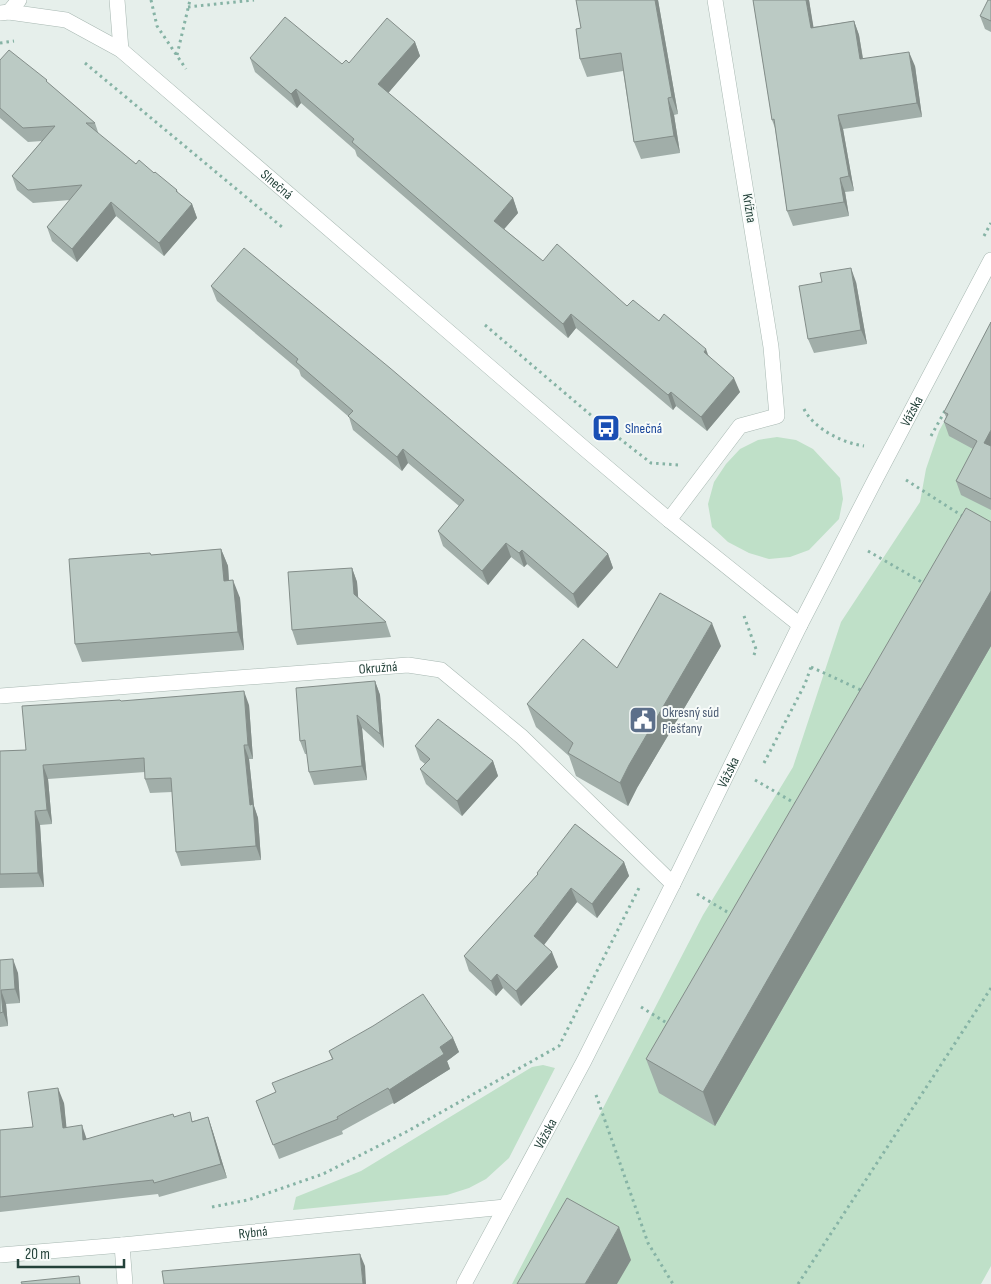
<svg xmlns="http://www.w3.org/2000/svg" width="991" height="1284" font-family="'Sofia Sans Condensed',sans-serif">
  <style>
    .green { fill: #bfe0c8 }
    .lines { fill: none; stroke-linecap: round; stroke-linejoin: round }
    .street-casing { stroke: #a8b8b2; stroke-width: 16 }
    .path { stroke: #86b3a5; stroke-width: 3; stroke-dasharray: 2.5 4; stroke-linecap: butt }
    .street { stroke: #fff; stroke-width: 15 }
    .wall { fill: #a1aea9 }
    .shaded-wall { fill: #838d89 }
    .building { fill: #bbcac4; stroke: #838d89 }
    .labels { text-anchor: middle; stroke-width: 4; stroke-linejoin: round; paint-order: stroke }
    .street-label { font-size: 14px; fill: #24423a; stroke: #f7fbf9 }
    .transit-label { font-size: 14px; fill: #164399; stroke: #f7fbf9; text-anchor: start }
    .service-label { font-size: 14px; fill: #4e5e75; stroke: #f7fbf9; text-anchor: start }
  </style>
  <rect width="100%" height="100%" fill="#e6efeb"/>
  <!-- green -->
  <path class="green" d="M 991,337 L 991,1266 L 981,1284 L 512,1284 L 703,915 L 793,767 L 841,622 L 920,502 L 926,469 L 939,431 Z
    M 777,437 L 796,440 L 813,449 L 840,478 L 843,499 L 839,519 L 809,550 L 790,557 L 769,559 L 749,553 L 728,542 L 712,527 L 708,504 L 714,482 L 726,464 L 740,449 L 758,440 Z
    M 543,1065 L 555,1068 L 509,1158 L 486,1179 L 469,1188 L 447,1195 L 293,1210 L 296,1197 L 361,1171 L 532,1067 Z"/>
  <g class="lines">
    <defs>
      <g id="street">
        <path d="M 117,0 L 121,50"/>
        <path d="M 9,12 L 19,0"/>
        <path id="s1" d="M 0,13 L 9,12 L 66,20 L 121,50 L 585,449 L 669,520 L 800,625"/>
        <path d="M 669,520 L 740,426 L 777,416 L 771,347 L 715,0"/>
        <path id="s2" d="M 0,696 L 408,665 L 441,670 L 522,737 L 673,884"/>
        <path d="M 122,1245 L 125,1284"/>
        <path id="s3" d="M 0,1255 L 122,1245 L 505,1207"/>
        <path id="s4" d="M 464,1284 L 584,1061 L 673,884 L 800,625 L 876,478 L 991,260"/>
      </g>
    </defs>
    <!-- street casing -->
    <use href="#street" class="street-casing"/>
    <!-- path -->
    <path class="path" d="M 151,0 L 157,26 L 186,69
      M 188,7 L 254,0
      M 0,43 L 14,41
      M 177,55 L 190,0
      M 85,63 L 282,227
      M 984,236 L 991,223
      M 485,325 L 606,428 L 651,463 L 678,465
      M 804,409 C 814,429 843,443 864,446
      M 931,436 L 946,409
      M 906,480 L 964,517
      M 868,551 L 925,584
      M 744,616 L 756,649 L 754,655
      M 811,667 L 863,691
      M 764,763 L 805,684 L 811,667
      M 755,780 L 798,805
      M 697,894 L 734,916
      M 641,1007 L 670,1025
      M 596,1095 L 648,1243 L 673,1284
      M 212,1207 L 248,1200 L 323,1174 L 406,1132 L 559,1046 L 640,886
      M 798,1284 L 991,988"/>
    <!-- street -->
    <use href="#street" class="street"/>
  </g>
  <!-- wall -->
  <path class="wall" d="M 576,0 L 658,0 L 678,114 L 674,115 L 680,153 L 641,159 L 634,142 L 623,71 L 587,77 L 580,59 L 581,28 Z
    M 753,0 L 809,0 L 813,27 L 854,21 L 859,35 L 863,58 L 915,66 L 922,117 L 843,129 L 854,191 L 845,192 L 849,216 L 793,226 L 787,211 L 775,128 L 772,120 Z
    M 991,0 L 991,32 L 985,29 L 980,16 Z
    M 415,42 L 420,56 L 388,93 L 513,198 L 518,213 L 504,229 L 543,261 L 627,306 L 659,321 L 709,356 L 740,392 L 707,431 L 676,406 L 673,410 L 576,328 L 568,338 L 357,156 L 355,150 L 301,103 L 297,108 L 255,72 L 250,58 L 342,64 L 349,63 Z
    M 0,60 L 48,83 L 95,123 L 99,135 L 136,164 L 154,173 L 177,190 L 178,193 L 192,204 L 197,218 L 164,256 L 116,216 L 77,262 L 52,241 L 47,227 L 70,200 L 33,203 L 17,190 L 12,176 L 42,141 L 28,142 L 0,118 Z
    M 856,282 L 867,344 L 814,353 L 808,339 Z
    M 211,286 L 608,554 L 613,568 L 578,608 L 527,564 L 524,567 L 511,557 L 488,585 L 443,546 L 438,531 L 459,506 L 408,463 L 402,471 L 353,430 L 349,417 L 301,376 L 299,370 L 217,301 Z
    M 991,322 L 991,510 L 961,495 L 956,481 L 973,449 L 949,436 L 944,422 L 946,417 L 944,412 Z
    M 991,522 L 991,646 L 715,1126 L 659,1093 L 646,1059 Z
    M 221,549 L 228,566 L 229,581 L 240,598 L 244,650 L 82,662 L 75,644 L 150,553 L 151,555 Z
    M 352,568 L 357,582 L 358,598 L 386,622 L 391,637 L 297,645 L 292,630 Z
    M 721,646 L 637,788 L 628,806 L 576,776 L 569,756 L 536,727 L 527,704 L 617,668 Z
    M 375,681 L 380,695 L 384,748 L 362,728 L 367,780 L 314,785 L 309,772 L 307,754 L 305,754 L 300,741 Z
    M 121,701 L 249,705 L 253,759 L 249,759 L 254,806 L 258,818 L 261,860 L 181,866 L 176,852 L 172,792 L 150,793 L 145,779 L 145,772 L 48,779 L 52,824 L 40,825 L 44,887 L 0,888 L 0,751 L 26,750 Z
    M 415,746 L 493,761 L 498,776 L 462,816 L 426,784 L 420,769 L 425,764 L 420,760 Z
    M 624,862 L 629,876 L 597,918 L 577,902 L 544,945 L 558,967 L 521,1006 L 503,988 L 496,996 L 469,971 L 464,956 L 537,875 L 537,873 Z
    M 0,960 L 18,973 L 20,1003 L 6,1004 L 8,1026 L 0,1027 Z
    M 453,1038 L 459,1052 L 447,1061 L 450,1069 L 394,1104 L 393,1103 L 342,1131 L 343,1134 L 279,1159 L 256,1101 L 276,1092 L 332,1059 L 329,1051 Z
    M 64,1103 L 66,1127 L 87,1139 L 174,1117 L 193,1121 L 208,1117 L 213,1132 L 227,1178 L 159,1197 L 158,1194 L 0,1212 L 0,1130 L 33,1127 Z"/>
  <!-- shaded-wall -->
  <path class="shaded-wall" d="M 655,0 L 658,0 L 678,114 L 672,97 Z
    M 806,0 L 809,0 L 816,42 L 811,28 Z
    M 854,21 L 859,35 L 865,73 L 860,59 Z
    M 415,42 L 420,56 L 384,98 L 378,84 Z
    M 909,52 L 915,66 L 922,117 L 917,103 Z
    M 296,89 L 301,103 L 297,108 L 291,94 Z
    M 668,98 L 674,115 L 680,153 L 674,136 Z
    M 838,115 L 843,129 L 854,191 L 849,176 Z
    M 840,178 L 845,192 L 849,216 L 844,202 Z
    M 513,198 L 518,213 L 499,235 L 494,221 Z
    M 111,202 L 116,216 L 77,262 L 72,249 Z
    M 192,204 L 197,218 L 164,256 L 159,243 Z
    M 851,268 L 856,282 L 867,344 L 861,330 Z
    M 571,314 L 576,328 L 568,338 L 563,324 Z
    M 706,349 L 711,363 L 704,352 Z
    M 734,378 L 740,392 L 707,431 L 701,417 Z
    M 671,392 L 676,406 L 673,410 L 668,395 Z
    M 991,430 L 991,453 L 984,443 Z
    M 403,449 L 408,463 L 402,471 L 397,457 Z
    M 506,543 L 511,557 L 488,585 L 482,571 Z
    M 221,549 L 228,566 L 230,599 L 224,581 Z
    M 522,550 L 527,564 L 524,567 L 519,553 Z
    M 608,554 L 613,568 L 578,608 L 573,594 Z
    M 352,568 L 357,582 L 359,608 L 354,594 Z
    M 233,580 L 240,598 L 244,650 L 238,632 Z
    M 991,591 L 991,646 L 715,1126 L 703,1092 Z
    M 712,623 L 721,646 L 637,788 L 628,806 L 620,783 L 629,765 Z
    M 375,681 L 380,695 L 384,748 L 380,734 Z
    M 244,691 L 249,705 L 253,759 L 248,745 Z
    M 357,715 L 362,728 L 367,780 L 362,766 Z
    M 244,745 L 249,759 L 254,806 L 258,818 L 261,860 L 256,846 L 250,805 Z
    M 493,761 L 498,776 L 462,816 L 457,801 Z
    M 43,765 L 48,779 L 52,824 L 47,810 Z
    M 35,811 L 40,825 L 44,887 L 38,873 Z
    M 624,862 L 629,876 L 597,918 L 592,904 Z
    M 571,888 L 577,902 L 540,950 L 534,936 Z
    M 552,952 L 558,967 L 521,1006 L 516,991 Z
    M 13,959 L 18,973 L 20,1003 L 15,989 Z
    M 497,974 L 503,988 L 496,996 L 491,981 Z
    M 1,990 L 6,1004 L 8,1026 L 3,1012 Z
    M 453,1038 L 459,1052 L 447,1061 L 450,1069 L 394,1104 L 389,1090 L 440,1047 Z
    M 58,1088 L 64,1103 L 68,1142 L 63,1128 Z
    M 208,1117 L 213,1132 L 227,1178 L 221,1164 Z
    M 82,1125 L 87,1140 L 83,1140 Z
    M 619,1227 L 631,1260 L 617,1284 L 585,1284 Z
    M 360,1254 L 365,1266 L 366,1284 L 363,1284 Z"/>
  <!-- building -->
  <path class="building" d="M 576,0 L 655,0 L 672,97 L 668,98 L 674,136 L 634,142 L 621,53 L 580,59 L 576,29 L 581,28 Z
    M 753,0 L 806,0 L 811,28 L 854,21 L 860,59 L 909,52 L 917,103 L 838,115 L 849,176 L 840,178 L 844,202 L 787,211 L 774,119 L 772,120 Z
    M 988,0 L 991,0 L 991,21 L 980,16 Z
    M 285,17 L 342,64 L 346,60 L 349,63 L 387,18 L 415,42 L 378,84 L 513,198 L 494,221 L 543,261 L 557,244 L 627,306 L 633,300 L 659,321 L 664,314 L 706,349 L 704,352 L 734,378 L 701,417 L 671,392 L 668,395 L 571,314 L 563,324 L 352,142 L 354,139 L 296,89 L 291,94 L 250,58 Z
    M 9,50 L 47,80 L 46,81 L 95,123 L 86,123 L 136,164 L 139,160 L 154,173 L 155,172 L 177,190 L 176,191 L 192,204 L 159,243 L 111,202 L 72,249 L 47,227 L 82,185 L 28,190 L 12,176 L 55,126 L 23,128 L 0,108 L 0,60 Z
    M 244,248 L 390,368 L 608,554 L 573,594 L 522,550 L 519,553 L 506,543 L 482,571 L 438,531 L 464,500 L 403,449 L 397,457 L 348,416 L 353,411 L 296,362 L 298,359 L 211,286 Z
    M 851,268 L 861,330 L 808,339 L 799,286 L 822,282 L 820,273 Z
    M 991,322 L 991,430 L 984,443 L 991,446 L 991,499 L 956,481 L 977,441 L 944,422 L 948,414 L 944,412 Z
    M 966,508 L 991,522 L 991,591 L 703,1092 L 646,1059 Z
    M 221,549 L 224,581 L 233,580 L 238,632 L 75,644 L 69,559 L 150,553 L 151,555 Z
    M 352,568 L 354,594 L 386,622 L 292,630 L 288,572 Z
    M 660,593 L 712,623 L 629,765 L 620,783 L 568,753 L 573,743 L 527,704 L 583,639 L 617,668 Z
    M 375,681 L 380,734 L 357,715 L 362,766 L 309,772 L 305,740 L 300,741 L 296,688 Z
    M 244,691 L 248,745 L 244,745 L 250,805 L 253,804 L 256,846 L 176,852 L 171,778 L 145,779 L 144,758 L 43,765 L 47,810 L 35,811 L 38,873 L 0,874 L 0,751 L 26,750 L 22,706 L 120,700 L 121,701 Z
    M 438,719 L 493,761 L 457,801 L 420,769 L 430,759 L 415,746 Z
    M 575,824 L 624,862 L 592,904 L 571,888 L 534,936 L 552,952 L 516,991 L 497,974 L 491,981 L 464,956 L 538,874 L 537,873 Z
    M 13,959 L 15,989 L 1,990 L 3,1012 L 0,1013 L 0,960 Z
    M 423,994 L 453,1038 L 440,1047 L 444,1054 L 389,1090 L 388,1088 L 337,1117 L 338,1119 L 273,1145 L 256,1101 L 276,1092 L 272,1083 L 333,1059 L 329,1051 L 373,1026 Z
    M 58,1088 L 63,1128 L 82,1125 L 83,1140 L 173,1114 L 174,1117 L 190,1112 L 192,1122 L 208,1117 L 221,1164 L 154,1183 L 153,1180 L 0,1197 L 0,1130 L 33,1127 L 28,1092 Z
    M 567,1198 L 619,1227 L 585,1284 L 517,1284 Z
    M 360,1254 L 363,1284 L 164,1284 L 162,1271 Z
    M 79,1276 L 80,1284 L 22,1284 L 21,1282 Z"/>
  <!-- icons -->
  <defs>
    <symbol id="bus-square" viewBox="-11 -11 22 22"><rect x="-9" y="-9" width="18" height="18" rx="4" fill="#1a4fb4" stroke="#f7fbf9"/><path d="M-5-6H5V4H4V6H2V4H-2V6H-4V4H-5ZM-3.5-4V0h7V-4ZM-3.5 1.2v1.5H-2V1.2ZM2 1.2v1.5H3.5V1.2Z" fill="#fff"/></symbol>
    <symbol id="civic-square" viewBox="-11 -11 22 22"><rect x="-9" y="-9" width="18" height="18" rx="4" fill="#5c6f8a" stroke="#f7fbf9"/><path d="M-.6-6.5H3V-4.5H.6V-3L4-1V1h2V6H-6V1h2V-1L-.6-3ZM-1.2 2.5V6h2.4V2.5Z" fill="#fff"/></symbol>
  </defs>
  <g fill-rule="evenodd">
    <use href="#bus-square" x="590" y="412" width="32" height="32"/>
    <use href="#civic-square" x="627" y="704" width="32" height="32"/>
  </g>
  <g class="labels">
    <!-- street labels -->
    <g class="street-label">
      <text dy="5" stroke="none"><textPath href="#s1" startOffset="335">Slnečná</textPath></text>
      <text transform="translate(750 208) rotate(81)" y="5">Krížna</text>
      <text dy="5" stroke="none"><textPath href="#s4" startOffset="981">Vážska</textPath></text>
      <text dy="5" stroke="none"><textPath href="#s2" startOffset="379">Okružná</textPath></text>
      <text dy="5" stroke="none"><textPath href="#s4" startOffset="576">Vážska</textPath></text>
      <text dy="5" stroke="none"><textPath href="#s4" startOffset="171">Vážska</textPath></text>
      <text dy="5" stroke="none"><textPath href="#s3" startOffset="254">Rybná</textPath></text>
    </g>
    <!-- transit labels -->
    <g class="transit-label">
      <text x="625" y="433">Slnečná</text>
    </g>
    <!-- service labels -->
    <g class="service-label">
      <text x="662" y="717">Okresný súd<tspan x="662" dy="16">Piešťany</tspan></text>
    </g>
  </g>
  <!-- scale -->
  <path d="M18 1259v8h106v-8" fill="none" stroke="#24423a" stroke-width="2.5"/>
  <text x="25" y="1259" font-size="15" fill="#24423a" stroke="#f7fbf9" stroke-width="4" paint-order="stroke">20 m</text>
</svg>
